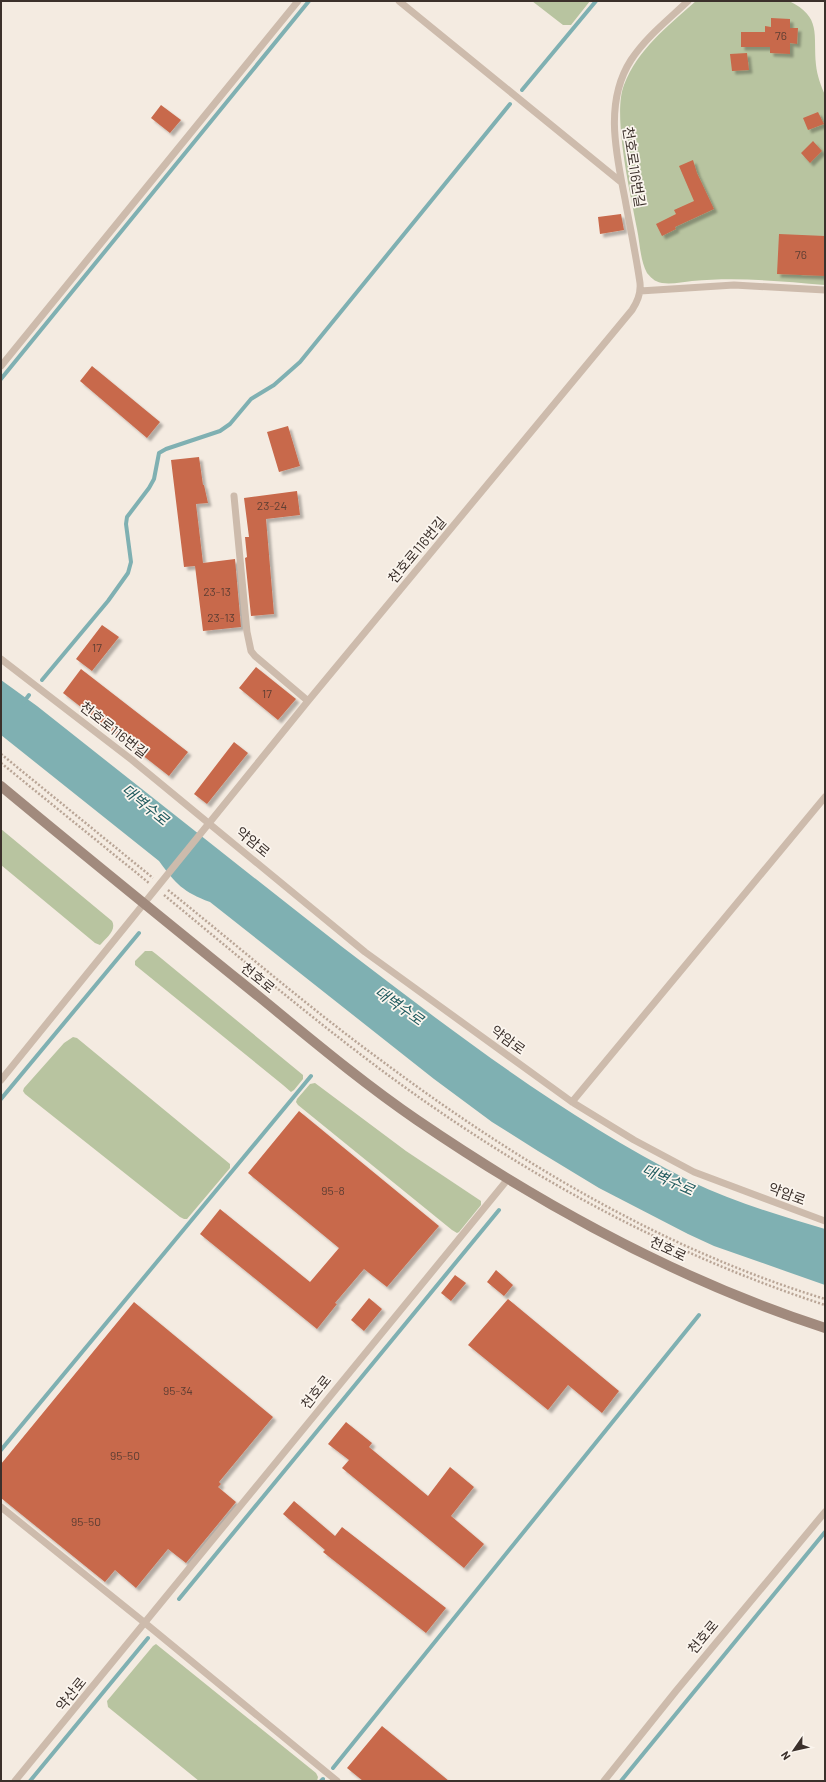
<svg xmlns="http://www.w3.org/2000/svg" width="826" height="1782" font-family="Barlow,'Noto Sans KR',sans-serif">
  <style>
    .green { fill: #b8c4a0 }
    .water { fill: #7fb0b2 }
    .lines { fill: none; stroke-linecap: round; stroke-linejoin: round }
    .stream { stroke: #7fb0b2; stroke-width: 4 }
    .building { fill: #c8694b; filter: url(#shadow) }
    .path { stroke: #b9a596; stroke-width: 2.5; stroke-dasharray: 2 2; stroke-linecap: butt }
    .lane { stroke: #cdbbac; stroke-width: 7 }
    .secondary { stroke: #a18a7d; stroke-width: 10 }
    .labels { text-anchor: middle; stroke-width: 3.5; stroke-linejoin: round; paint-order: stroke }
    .number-label { font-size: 12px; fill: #5e3e33 }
    .street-label { font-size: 14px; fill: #3b302b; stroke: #fbf5ee }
    .water-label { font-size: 15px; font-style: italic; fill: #1f5a5e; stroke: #fbf5ee }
  </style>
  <defs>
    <filter id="shadow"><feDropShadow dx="3.5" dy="3.5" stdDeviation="1" flood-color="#0004"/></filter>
  </defs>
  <rect width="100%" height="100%" fill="#f4ebe1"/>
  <!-- green -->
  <path class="green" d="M 532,1 L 590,1 L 571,25 L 563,25 Z
    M 696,1 L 789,1 C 822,17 813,34 816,65 C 817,75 821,86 825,95 L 825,285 C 780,281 737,277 692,281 C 681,282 666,286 656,281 C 653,280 649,275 647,273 C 640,260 640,243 637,229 C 631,196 612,115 624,85 C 638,49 667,27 696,1 Z
    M 1,829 L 112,921 C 117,930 106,938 100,945 L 95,943 L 1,865 Z
    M 145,951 L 152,951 L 156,954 L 303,1075 L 303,1079 L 294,1090 L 291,1092 L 283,1085 L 135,965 L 135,961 Z
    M 73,1037 L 77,1038 L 230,1164 L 230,1168 L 187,1219 L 184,1219 L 180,1217 L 25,1094 L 23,1091 L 24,1088 L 64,1043 Z
    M 315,1083 L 406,1151 L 481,1201 L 481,1205 L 459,1232 L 457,1233 L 452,1230 L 298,1105 L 296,1102 L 297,1099 L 310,1084 Z
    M 156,1644 L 316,1773 L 318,1777 L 317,1781 L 199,1781 L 108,1707 L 107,1701 L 153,1646 Z"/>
  <!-- water -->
  <path class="water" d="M 1,680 L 37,706 C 138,786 239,866 341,946 C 452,1031 565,1118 690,1181 C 733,1202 779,1215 825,1229 L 825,1285 L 714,1246 L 688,1234 L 599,1188 L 538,1151 L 492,1122 L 434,1079 L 210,902 C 183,892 176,884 159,861 L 1,735 Z"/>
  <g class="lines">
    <!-- stream -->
    <path class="stream" d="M 522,90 L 596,1
      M 1,379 L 309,1
      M 42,680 L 108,601 L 128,573 L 131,562 L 126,524 L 127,517 L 149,488 L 154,479 L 159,453 L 166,449 L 220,431 L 230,424 L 251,399 L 274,385 L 300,362 L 510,104
      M 23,703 L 29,695
      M 1,1099 L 139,933
      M 1,1450 L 311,1076
      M 179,1599 L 499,1210
      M 333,1768 L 699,1315
      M 30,1781 L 148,1638
      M 321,1781 L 323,1779
      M 621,1781 L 825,1532"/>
  </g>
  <!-- building -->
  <path class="building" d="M 771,18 L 790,19 L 790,28 L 798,28 L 797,44 L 790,43 L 790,54 L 770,53 L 770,47 L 741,47 L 741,32 L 765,32 L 765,26 L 771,27 Z
    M 747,53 L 749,70 L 732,71 L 730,54 Z
    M 161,105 L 181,120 L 170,133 L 151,118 Z
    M 818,112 L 824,124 L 808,130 L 803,118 Z
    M 813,141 L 822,151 L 810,163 L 801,153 Z
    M 693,160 L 697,173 L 714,209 L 675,227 L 676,229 L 662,236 L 656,224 L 676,214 L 674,210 L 694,201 L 679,166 Z
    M 621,214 L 624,230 L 600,234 L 598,217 Z
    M 779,234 L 825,236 L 825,276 L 777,274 Z
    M 92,366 L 160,422 L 147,438 L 80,381 Z
    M 288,426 L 300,466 L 279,472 L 267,432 Z
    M 199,457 L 203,485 L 204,485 L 208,503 L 196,504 L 203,563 L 235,559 L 241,627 L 203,631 L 195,566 L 184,567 L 171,460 Z
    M 297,491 L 300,515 L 266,519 L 274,614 L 251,616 L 245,558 L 247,557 L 245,537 L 249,537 L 244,498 Z
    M 102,625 L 119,637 L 92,671 L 76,659 Z
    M 256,667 L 296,699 L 278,720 L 239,688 Z
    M 81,669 L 188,752 L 169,776 L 63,693 Z
    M 234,742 L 248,753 L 207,804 L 194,794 Z
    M 299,1111 L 439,1226 L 387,1287 L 364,1269 L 335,1303 L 337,1304 L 317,1329 L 200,1234 L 220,1209 L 310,1282 L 339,1248 L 248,1173 Z
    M 496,1270 L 513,1285 L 504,1296 L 487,1282 Z
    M 455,1275 L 466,1283 L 451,1301 L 441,1293 Z
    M 369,1298 L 382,1309 L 364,1331 L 351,1320 Z
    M 508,1299 L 619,1391 L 602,1413 L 568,1385 L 548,1410 L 468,1345 Z
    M 134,1302 L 273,1417 L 219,1482 L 221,1484 L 218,1487 L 236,1502 L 223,1518 L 186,1563 L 168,1549 L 136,1588 L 115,1570 L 105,1582 L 1,1498 L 1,1464 Z
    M 346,1422 L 372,1443 L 369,1447 L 428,1496 L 450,1467 L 474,1487 L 451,1516 L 484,1544 L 464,1568 L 342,1468 L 349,1460 L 328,1444 Z
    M 294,1501 L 335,1536 L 342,1527 L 446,1608 L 426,1633 L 323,1552 L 325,1550 L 283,1514 Z
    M 382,1726 L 449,1781 L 363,1781 L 347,1768 Z"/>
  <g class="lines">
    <!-- path -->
    <path class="path" d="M 1,754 L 153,878
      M 1,763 L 149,883
      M 168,890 C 239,947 308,1007 382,1061 C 516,1161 664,1250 825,1299
      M 164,895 C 238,956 311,1018 388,1075 C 523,1174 666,1253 825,1305"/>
    <!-- lane -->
    <path class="lane" d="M 399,1 L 621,182
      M 640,291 L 734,285 L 825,290
      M 1,366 L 298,1
      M 234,496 L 247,632 L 251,651 L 255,656 L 308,701
      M 1,659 L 132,760 L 365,952 L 572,1102 L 634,1140 L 694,1172 L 825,1221
      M 1,1080 L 308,701 L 632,310 C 638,301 641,293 640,283 C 636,255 630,227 625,199 C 616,153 604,102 631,60 C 646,37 668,20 688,1
      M 572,1102 L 825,797
      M 1,1507 L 145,1623 L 337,1781
      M 15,1781 L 508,1179
      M 604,1781 L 676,1691 L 825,1512"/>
    <!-- secondary -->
    <path class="secondary" d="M 1,786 C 84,855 168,923 252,991 C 306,1035 360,1081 417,1120 C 543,1206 680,1281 825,1328"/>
  </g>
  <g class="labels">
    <!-- number labels -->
    <g class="number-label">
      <text x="781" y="40">76</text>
      <text x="801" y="259">76</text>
      <text x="272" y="510">23-24</text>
      <text x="217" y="596">23-13</text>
      <text x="221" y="622">23-13</text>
      <text x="97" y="652">17</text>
      <text x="267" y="698">17</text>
      <text x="333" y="1195">95-8</text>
      <text x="178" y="1395">95-34</text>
      <text x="125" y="1460">95-50</text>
      <text x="86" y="1526">95-50</text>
    </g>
    <!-- street labels -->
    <g class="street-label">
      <text transform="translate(634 167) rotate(81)" y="5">천호로116번길</text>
      <text transform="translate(417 550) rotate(-50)" y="5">천호로116번길</text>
      <text transform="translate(114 730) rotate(38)" y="5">천호로116번길</text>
      <text transform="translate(253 842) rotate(39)" y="5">약암로</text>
      <text transform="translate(258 978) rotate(39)" y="5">천호로</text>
      <text transform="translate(508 1040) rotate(36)" y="5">약암로</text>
      <text transform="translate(787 1194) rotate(20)" y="5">약암로</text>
      <text transform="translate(668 1249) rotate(25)" y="5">천호로</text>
      <text transform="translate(316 1392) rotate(-51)" y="5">천호로</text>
      <text transform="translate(703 1637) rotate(-50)" y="5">천호로</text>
      <text transform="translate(71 1694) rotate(-51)" y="5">약산로</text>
    </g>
    <!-- water labels -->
    <g class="water-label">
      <text transform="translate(145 805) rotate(39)" y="5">대벽수로</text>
      <text transform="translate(399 1006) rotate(35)" y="5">대벽수로</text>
      <text transform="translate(668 1180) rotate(24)" y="5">대벽수로</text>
    </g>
  </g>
  <!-- border -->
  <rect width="826" height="1782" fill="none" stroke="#3b302b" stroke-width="4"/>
  <!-- north arrow -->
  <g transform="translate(794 1750) rotate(236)" stroke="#fbf5ee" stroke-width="3" paint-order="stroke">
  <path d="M0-3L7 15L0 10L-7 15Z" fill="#3b302b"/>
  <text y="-6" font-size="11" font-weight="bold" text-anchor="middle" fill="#3b302b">N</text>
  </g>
</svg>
